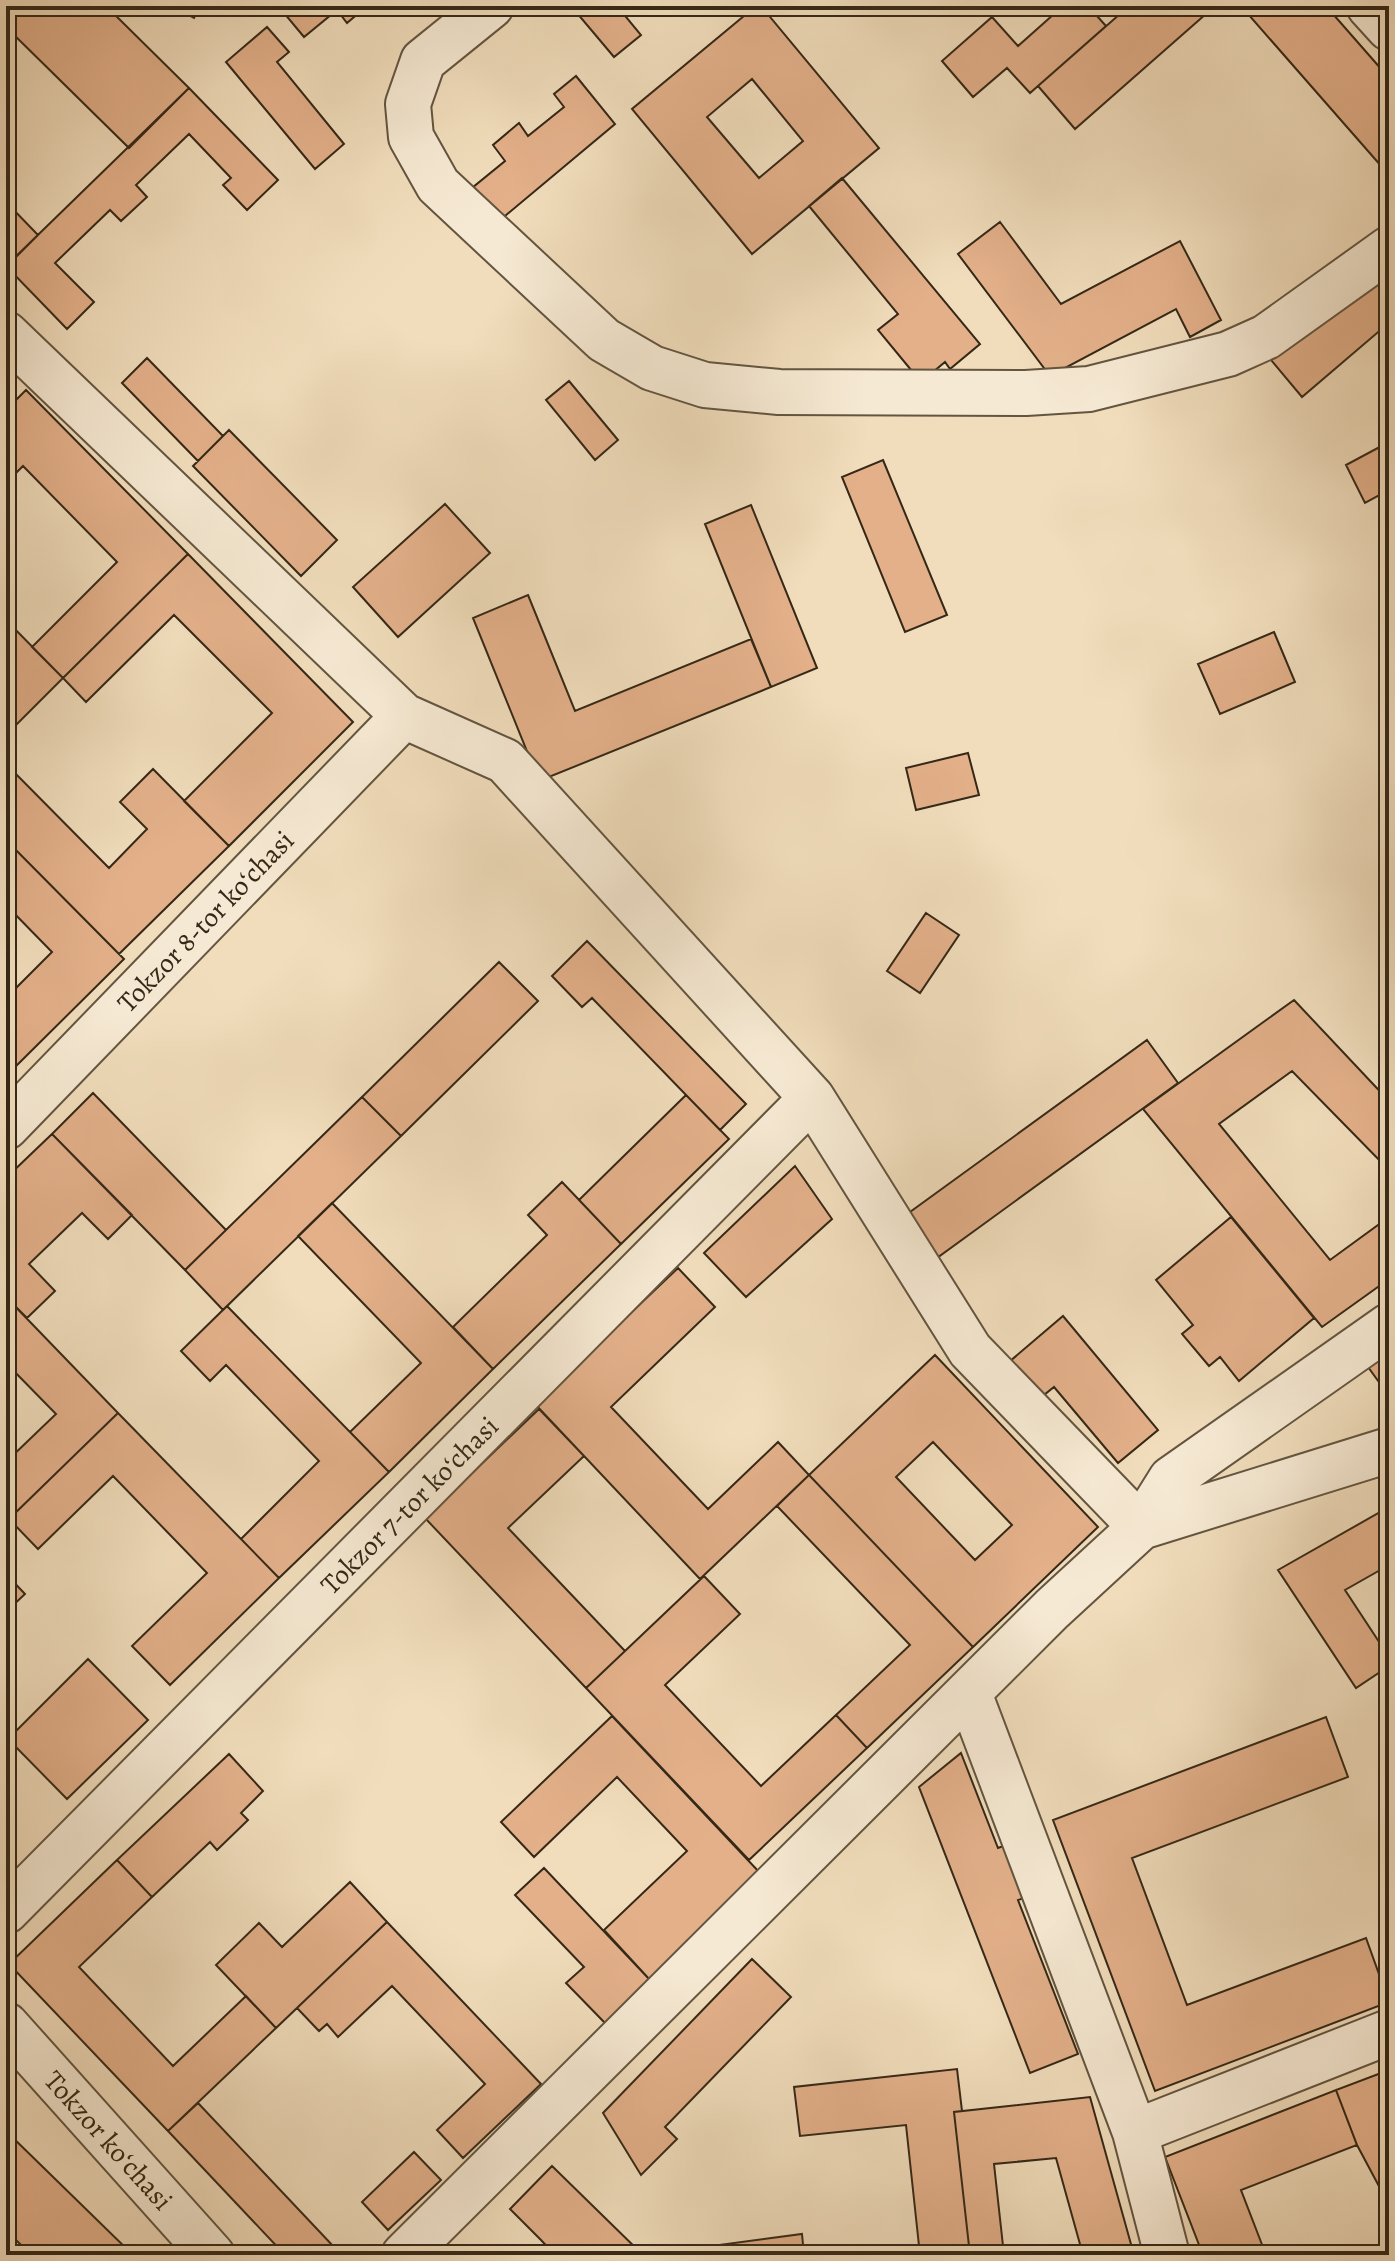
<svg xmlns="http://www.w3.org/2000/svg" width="1395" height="2261" font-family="Alegreya,serif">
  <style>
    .building { fill: #e3b08a; stroke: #342817; stroke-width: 2; fill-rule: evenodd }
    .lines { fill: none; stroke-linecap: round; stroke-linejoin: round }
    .minor-casing { stroke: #635540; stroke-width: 48 }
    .minor { stroke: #f6e9d3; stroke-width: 44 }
    .labels { text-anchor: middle; stroke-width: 7; stroke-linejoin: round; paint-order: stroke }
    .street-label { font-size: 28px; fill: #342817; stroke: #f6e9d3 }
  </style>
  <rect width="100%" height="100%" fill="#f1ddbc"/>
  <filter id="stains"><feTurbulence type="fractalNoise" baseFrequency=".0025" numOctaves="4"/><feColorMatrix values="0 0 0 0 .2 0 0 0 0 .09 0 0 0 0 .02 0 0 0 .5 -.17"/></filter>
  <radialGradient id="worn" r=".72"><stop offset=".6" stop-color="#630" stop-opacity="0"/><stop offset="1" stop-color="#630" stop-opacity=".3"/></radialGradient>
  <!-- building -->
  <path class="building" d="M 6,6 L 106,6 L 189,88 L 129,148 L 6,27 Z
    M 172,6 L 200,6 L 194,18 Z
    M 367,6 L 347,23 L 337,10 L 304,37 L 279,7 Z
    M 571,6 L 617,6 L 641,35 L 614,57 Z
    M 756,6 L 761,6 L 879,148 L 752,254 L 632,109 ZM 752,79 L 803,141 L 759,178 L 707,117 Z
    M 1063,6 L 1088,6 L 1106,26 L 1030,93 L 1007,68 L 973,97 L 942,61 L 992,17 L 1018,46 Z
    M 1129,6 L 1215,6 L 1075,129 L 1038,86 Z
    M 1241,6 L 1326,6 L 1389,78 L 1389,175 Z
    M 267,27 L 289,52 L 277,62 L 344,144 L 315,169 L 226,62 Z
    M 576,76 L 615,124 L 499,221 L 472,188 L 505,161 L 493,145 L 519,123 L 528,136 L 564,107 L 554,94 Z
    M 189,88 L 278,180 L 247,210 L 223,185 L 231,178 L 189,134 L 136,185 L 147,197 L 121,221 L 110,210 L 55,263 L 94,302 L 67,329 L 6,266 Z
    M 842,178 L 980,344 L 950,369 L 945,362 L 921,382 L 878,330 L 898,314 L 809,206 Z
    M 6,202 L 38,235 L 6,267 Z
    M 1000,222 L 1061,304 L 1180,241 L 1221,320 L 1190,337 L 1176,309 L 1050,376 L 958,254 Z
    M 1389,251 L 1389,337 L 1384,327 L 1302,397 L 1266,354 Z
    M 147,358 L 223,436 L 198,461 L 122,383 Z
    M 569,381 L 618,440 L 595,460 L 546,400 Z
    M 26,390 L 188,554 L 63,678 L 32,647 L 117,562 L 23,466 L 6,483 L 6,410 Z
    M 229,430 L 337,540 L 301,576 L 193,466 Z
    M 1389,442 L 1389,490 L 1365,503 L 1346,465 Z
    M 883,460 L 947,615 L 905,632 L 842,477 Z
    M 445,504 L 490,553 L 398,637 L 353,587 Z
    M 751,505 L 817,668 L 771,687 L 705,524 Z
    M 188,554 L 353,722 L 229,846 L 184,801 L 272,713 L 174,615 L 86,702 L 63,678 Z
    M 528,595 L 575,711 L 751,639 L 771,687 L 539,781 L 473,618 Z
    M 6,620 L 63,678 L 6,735 L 8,668 Z
    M 1274,632 L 1295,682 L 1220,714 L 1198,664 Z
    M 968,753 L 979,795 L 916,810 L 906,768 Z
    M 6,764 L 109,868 L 147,829 L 120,802 L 153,769 L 229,846 L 119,954 L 6,840 Z
    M 6,840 L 124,959 L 6,1076 L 6,998 L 52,952 L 6,905 Z
    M 926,913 L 959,935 L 920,993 L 887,971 Z
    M 587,941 L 746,1104 L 720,1130 L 592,998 L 582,1007 L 552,976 Z
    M 499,962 L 538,1001 L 401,1136 L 362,1097 Z
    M 1294,1000 L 1389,1101 L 1389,1170 L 1292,1071 L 1219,1124 L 1330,1260 L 1389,1217 L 1389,1279 L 1322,1327 L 1143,1109 Z
    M 1147,1040 L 1178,1083 L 930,1263 L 899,1220 Z
    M 93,1093 L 226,1230 L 185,1270 L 52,1134 Z
    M 686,1095 L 729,1139 L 621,1244 L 579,1200 Z
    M 362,1097 L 401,1136 L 223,1310 L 185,1270 Z
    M 52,1134 L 132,1215 L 108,1239 L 82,1213 L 29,1264 L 55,1291 L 27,1318 L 6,1297 L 6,1178 Z
    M 795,1166 L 832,1219 L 746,1297 L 704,1253 Z
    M 562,1182 L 621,1244 L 493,1369 L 453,1327 L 547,1235 L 528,1215 Z
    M 332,1203 L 493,1369 L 389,1472 L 350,1432 L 421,1363 L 298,1236 Z
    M 1231,1217 L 1314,1318 L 1239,1381 L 1220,1357 L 1209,1366 L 1182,1334 L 1193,1325 L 1156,1280 Z
    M 678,1268 L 715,1307 L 611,1407 L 708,1509 L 778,1442 L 809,1475 L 700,1579 L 535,1404 Z
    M 6,1297 L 118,1413 L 9,1519 L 6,1516 L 6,1462 L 56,1414 L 6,1363 Z
    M 227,1306 L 389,1472 L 279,1578 L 241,1539 L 319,1461 L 226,1365 L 210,1381 L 181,1351 Z
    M 1063,1316 L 1158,1430 L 1118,1463 L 1054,1387 L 1039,1399 L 1009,1362 Z
    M 1389,1342 L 1389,1396 L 1363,1360 Z
    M 935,1355 L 1098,1527 L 973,1647 L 809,1475 ZM 933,1442 L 1012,1525 L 975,1560 L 896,1477 Z
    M 539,1409 L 584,1456 L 508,1528 L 625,1651 L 586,1688 L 425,1518 Z
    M 118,1413 L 279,1578 L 170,1685 L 132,1646 L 207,1573 L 113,1476 L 38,1549 L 9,1519 Z
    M 809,1475 L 973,1647 L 867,1748 L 836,1715 L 910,1645 L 777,1506 Z
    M 1389,1507 L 1389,1565 L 1345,1590 L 1389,1657 L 1389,1666 L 1356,1688 L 1278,1570 Z
    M 6,1574 L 25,1594 L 6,1612 Z
    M 704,1576 L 740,1614 L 665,1685 L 761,1786 L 836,1715 L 867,1748 L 749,1860 L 586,1688 Z
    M 88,1659 L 148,1720 L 67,1799 L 8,1739 Z
    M 612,1716 L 761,1874 L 650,1980 L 604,1930 L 687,1851 L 617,1777 L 534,1857 L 501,1822 Z
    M 1326,1717 L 1348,1777 L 1132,1858 L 1187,2005 L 1366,1938 L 1389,2002 L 1155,2091 L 1053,1820 Z
    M 961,1753 L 998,1848 L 1012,1843 L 1033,1895 L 1018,1900 L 1078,2054 L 1030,2073 L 919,1787 Z
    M 229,1754 L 263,1791 L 241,1813 L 248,1820 L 217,1850 L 210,1842 L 152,1897 L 117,1860 Z
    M 117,1860 L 152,1897 L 79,1967 L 173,2066 L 246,1996 L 276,2028 L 168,2131 L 9,1964 Z
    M 544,1868 L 650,1980 L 605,2023 L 566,1983 L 584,1967 L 515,1895 Z
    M 350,1882 L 387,1922 L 276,2028 L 216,1965 L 259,1923 L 282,1947 Z
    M 387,1922 L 541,2084 L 463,2158 L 437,2130 L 485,2084 L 392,1986 L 338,2037 L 327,2024 L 319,2031 L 297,2008 Z
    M 752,1959 L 791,1997 L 665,2127 L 677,2139 L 641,2175 L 603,2113 Z
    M 957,2069 L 962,2111 L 954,2112 L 970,2255 L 920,2255 L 906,2125 L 800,2136 L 794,2087 Z
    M 1389,2070 L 1389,2205 L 1357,2145 L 1336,2090 Z
    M 1336,2090 L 1357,2145 L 1241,2190 L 1266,2255 L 1203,2255 L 1165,2157 Z
    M 1090,2097 L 1134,2255 L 1083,2255 L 1056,2158 L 994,2164 L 1004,2255 L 970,2255 L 954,2112 Z
    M 198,2103 L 334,2247 L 325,2255 L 285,2255 L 168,2131 Z
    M 6,2131 L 133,2255 L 31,2255 L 6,2230 Z
    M 414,2152 L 441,2180 L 388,2230 L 362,2202 Z
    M 552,2166 L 643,2255 L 555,2255 L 541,2240 L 510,2209 Z
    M 802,2234 L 804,2255 L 675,2255 L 674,2251 Z"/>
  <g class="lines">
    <defs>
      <path id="minor" d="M 491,6 L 423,61 L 408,104 L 411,137 L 438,185 L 604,340 L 652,368 L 705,385 L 779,392 L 1026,393 L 1089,389 L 1228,354 L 1266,337 L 1389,249
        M 1369,6 L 1389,28
        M 6,334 L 404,716 L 505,761 L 812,1098 L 970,1350 L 1141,1527 L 1389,1450
        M 6,1127 L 404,716
        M 969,1693 L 1135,2132 L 1167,2255
        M 6,1911 L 812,1098
        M 6,2025 L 212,2255
        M 1135,2132 L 1389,2032
        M 404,2255 L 1052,1609 L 1141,1527 L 1171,1479 L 1389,1326"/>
    </defs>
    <!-- minor casing -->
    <use href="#minor" class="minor-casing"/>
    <!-- minor -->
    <use href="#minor" class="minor"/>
  </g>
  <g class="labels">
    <!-- street labels -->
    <g class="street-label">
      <text transform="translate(205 921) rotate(-46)" y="10">Tokzor 8-tor koʻchasi</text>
      <text transform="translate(409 1505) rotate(-45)" y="10">Tokzor 7-tor koʻchasi</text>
      <text transform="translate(109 2140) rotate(48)" y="10">Tokzor koʻchasi</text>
    </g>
  </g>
  <!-- margin -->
  <rect width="1395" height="2261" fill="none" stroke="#f1ddbc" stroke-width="32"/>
  <rect x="8" y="8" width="1379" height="2245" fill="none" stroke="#342817" stroke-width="4"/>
  <rect x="16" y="16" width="1363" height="2229" fill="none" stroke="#342817" stroke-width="2"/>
  <rect width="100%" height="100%" filter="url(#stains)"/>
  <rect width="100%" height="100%" fill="url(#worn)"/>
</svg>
